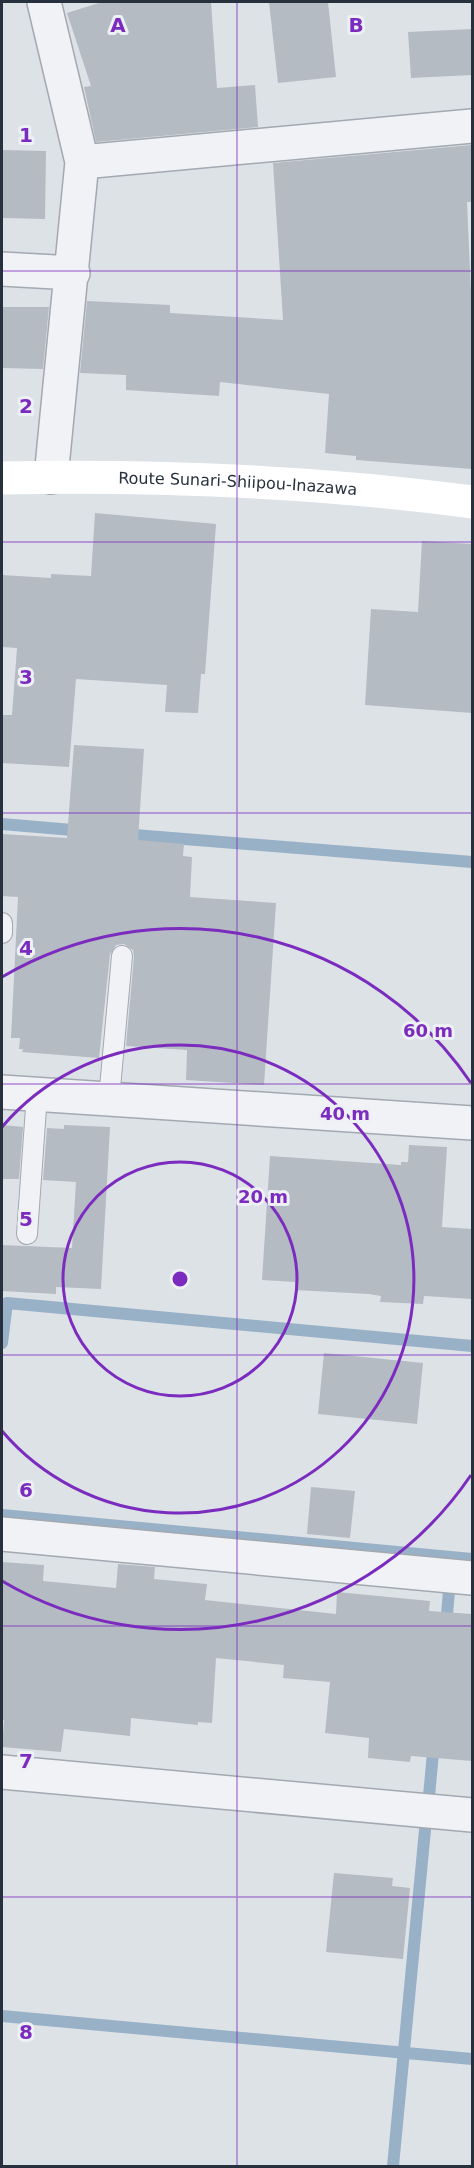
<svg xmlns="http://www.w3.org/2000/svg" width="474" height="2168" font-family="'DejaVu Sans',sans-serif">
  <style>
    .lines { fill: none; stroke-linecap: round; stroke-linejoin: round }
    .stream { stroke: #99b1c7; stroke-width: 12 }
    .building { fill: #b5bbc3 }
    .service-casing { stroke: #a3a9b1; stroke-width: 22 }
    .minor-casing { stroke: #a3a9b1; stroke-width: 36 }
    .service { stroke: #f0f2f5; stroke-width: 20 }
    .minor { stroke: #f0f2f5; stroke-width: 33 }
    .secondary { stroke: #fff; stroke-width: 33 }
    .grid { fill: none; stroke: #7b2cbf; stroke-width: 1.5; stroke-opacity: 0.55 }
    .ring { fill: none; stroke: #7b2cbf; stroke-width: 3 }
    .labels { text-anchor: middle; stroke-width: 6; stroke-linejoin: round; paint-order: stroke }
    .street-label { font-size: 16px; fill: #27303d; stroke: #edf0f5 }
    .grid-label { font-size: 20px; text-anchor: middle; font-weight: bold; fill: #7b2cbf; stroke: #edf0f5; stroke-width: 6; stroke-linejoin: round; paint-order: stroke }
    .centre { fill: #7b2cbf; stroke: #edf0f5; stroke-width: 3 }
    .ring-label { font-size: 18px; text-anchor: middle; font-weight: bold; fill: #7b2cbf; stroke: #edf0f5; stroke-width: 6; stroke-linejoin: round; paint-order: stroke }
  </style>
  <rect width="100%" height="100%" fill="#dde2e7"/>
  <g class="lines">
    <!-- stream -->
    <path class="stream" d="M 2,824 L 84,831
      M 122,834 L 472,862
      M 2,1343 L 7,1303 L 472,1346
      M 2,1515 L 472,1559
      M 446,1626 L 449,1591
      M 429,1796 L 434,1742
      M 2,2016 L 472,2059
      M 393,2166 L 425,1830"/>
  </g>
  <!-- building -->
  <path class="building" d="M 102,2 L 211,2 L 217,88 L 255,85 L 258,127 L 96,142 L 84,87 L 91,86 L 67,13 Z
    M 269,2 L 328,2 L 336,77 L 278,83 Z
    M 472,29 L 472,75 L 411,78 L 408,32 Z
    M 472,145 L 472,202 L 467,202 L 472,314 L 472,469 L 356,460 L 356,456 L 325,453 L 329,394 L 220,382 L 219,396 L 126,390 L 126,375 L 80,373 L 87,301 L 170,305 L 170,313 L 283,320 L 273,163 Z
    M 2,150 L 46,151 L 45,219 L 2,218 Z
    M 2,307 L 49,307 L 43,369 L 2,368 Z
    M 95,513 L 216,524 L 205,674 L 201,674 L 198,713 L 165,712 L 167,685 L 76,679 L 69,767 L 2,763 L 2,715 L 12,715 L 17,648 L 2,647 L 2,575 L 51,578 L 51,574 L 91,576 Z
    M 422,541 L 472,544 L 472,713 L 365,705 L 371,609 L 418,612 Z
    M 74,745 L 144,749 L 138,840 L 184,844 L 183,856 L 192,857 L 190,897 L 276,903 L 264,1085 L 186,1080 L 187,1050 L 126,1046 L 134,957 L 133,950 L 124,944 L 116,945 L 110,954 L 99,1058 L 22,1052 L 23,1049 L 19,1049 L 20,1038 L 11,1038 L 18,897 L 2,896 L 2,834 L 67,838 Z
    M 2,1125 L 23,1127 L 19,1179 L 2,1179 Z
    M 64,1125 L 110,1127 L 101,1289 L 56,1287 L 56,1294 L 2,1291 L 2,1245 L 72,1248 L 76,1182 L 43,1180 L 47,1128 L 64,1129 Z
    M 409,1145 L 447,1147 L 442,1227 L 472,1229 L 472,1299 L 424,1296 L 423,1304 L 380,1302 L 381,1296 L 369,1294 L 295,1290 L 295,1282 L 262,1280 L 270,1156 L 401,1165 L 401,1162 L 408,1162 Z
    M 324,1353 L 423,1363 L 417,1424 L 318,1414 Z
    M 311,1487 L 355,1491 L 350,1538 L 307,1534 Z
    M 2,1562 L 44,1565 L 43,1581 L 116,1588 L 118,1564 L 155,1567 L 154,1579 L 207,1584 L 205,1600 L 336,1614 L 337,1592 L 430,1601 L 429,1611 L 472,1614 L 472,1761 L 411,1756 L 410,1762 L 368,1758 L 369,1738 L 325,1733 L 330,1682 L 283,1678 L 284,1665 L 216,1658 L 212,1723 L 198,1722 L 198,1725 L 131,1718 L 130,1736 L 64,1729 L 61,1752 L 2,1747 L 4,1720 L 2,1720 Z
    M 334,1873 L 393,1878 L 392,1886 L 410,1888 L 403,1959 L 326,1952 Z"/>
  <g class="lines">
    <defs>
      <path id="service" d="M 2,933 L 2,923
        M 109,1099 L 122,956
        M 27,1234 L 37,1094"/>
      <path id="minor" d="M 44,2 L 82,162 L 51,477
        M 82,162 L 472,126
        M 2,269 L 73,273
        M 2,1092 L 472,1123
        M 2,1534 L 472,1578
        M 2,1772 L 472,1815"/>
    </defs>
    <!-- service casing -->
    <use href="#service" class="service-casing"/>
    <!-- minor casing -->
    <use href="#minor" class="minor-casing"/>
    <!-- service -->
    <use href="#service" class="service"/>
    <!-- minor -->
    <use href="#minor" class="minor"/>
    <!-- secondary -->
    <path class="secondary" id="s1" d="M 2,478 C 159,475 316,481 472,502"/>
  </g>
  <!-- grid -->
  <path class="grid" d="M 237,2 L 237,2166M 2,271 L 472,271M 2,542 L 472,542M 2,813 L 472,813M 2,1084 L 472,1084M 2,1355 L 472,1355M 2,1626 L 472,1626M 2,1897 L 472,1897"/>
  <!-- distance rings -->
  <g class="ring">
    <circle cx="180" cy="1279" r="117"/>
    <path d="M2 1127A234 234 0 1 1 2 1431"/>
    <path d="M471 1475A351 351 0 0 1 2 1581M2 977A351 351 0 0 1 471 1083"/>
  </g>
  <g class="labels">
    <!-- street labels -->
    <g class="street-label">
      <text dy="6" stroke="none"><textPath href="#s1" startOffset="236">Route Sunari-Shiipou-Inazawa</textPath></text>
    </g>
  </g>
  <g class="grid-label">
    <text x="118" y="32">A</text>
    <text x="356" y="32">B</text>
    <text x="26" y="142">1</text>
    <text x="26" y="413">2</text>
    <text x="26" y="684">3</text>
    <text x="26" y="955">4</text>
    <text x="26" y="1226">5</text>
    <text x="26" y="1497">6</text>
    <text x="26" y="1768">7</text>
    <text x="26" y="2039">8</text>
  </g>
  <circle cx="180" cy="1279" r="9" class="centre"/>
  <g class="ring-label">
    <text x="428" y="1037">60 m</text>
    <text x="345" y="1120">40 m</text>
    <text x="263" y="1203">20 m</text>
  </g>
  <!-- border -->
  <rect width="474" height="2168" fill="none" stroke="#27303d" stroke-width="6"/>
</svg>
